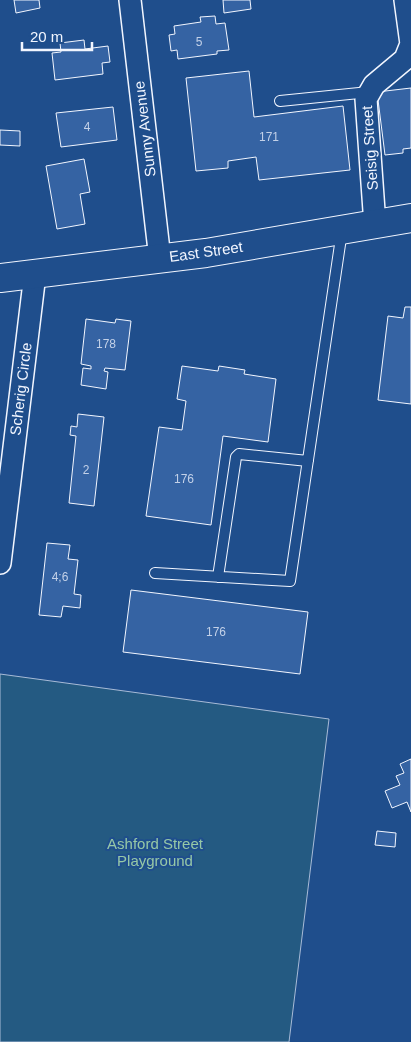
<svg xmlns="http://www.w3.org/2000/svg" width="411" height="1042" font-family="Helvetica,sans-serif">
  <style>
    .green { fill: #245a82; stroke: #a8bbd7 }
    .building { fill: #3563a3; stroke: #f2f6ff }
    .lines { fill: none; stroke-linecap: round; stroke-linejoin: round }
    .lane-casing { stroke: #f2f6ff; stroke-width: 12 }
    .street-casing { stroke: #f2f6ff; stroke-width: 24 }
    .secondary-casing { stroke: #f2f6ff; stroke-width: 30 }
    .lane { stroke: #1f4e8c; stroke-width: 10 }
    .street { stroke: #1f4e8c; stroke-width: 21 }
    .secondary { stroke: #1f4e8c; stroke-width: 28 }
    .labels { text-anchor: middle; stroke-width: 4; stroke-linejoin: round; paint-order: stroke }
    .number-label { font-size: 12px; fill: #c3d1e8 }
    .street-label { font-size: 15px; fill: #f2f6ff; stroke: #1f4e8c }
    .park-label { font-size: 15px; fill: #97c8a6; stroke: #1f4e8c }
  </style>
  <rect width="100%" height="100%" fill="#1f4e8c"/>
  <!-- green -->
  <path class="green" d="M 0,674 L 329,719 L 289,1042 L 0,1042 Z"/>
  <!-- building -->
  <path class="building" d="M 14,0 L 39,0 L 40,8 L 16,13 Z
    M 223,0 L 250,0 L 251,9 L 224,13 Z
    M 215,16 L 216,24 L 225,23 L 229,50 L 217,51 L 217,54 L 178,59 L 177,50 L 171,51 L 169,35 L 175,34 L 174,26 L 201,22 L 200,17 Z
    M 84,40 L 85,49 L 108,46 L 110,62 L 102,63 L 103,74 L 55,80 L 52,53 L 61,52 L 60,43 Z
    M 249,71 L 254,117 L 343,106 L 350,170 L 259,180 L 256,157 L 228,161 L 228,168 L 196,171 L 186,78 Z
    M 411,88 L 411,148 L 403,149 L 403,153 L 385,155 L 377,92 Z
    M 113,107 L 117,140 L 61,147 L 56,113 Z
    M 0,130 L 20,131 L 20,146 L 0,145 Z
    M 84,159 L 90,192 L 80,194 L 85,224 L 57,229 L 46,166 Z
    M 405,307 L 411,307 L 411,404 L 378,400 L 388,316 L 403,318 Z
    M 86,319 L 115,323 L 116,319 L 131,321 L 125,370 L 105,368 L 104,371 L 108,372 L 106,389 L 81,385 L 83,368 L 91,369 L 91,366 L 81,364 Z
    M 182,366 L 218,371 L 219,366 L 245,370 L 244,374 L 276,379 L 268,442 L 223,436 L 211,525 L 146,516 L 159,427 L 182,430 L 186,401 L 177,399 Z
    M 78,414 L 104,417 L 94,506 L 69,503 L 76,436 L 70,435 L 71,426 L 77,427 Z
    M 47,543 L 70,545 L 68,559 L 78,560 L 74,594 L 81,595 L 80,608 L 63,606 L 61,617 L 39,615 Z
    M 131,590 L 308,612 L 300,674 L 123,652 Z
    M 411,759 L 411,812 L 407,802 L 392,808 L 385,791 L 400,785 L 396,776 L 404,773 L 400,764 Z
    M 377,831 L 396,833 L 395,847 L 375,845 Z"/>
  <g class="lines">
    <defs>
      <path id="lane" d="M 280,101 L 369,92
        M 155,573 L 290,581 L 342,231
        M 218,577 L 236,457 L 239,454 L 308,461"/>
      <path id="street" d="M 130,0 L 160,259
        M 375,225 L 366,99 L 374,85 L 405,59 L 411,44 L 405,0
        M 0,563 L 35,274"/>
      <path id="secondary" d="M 0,278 L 206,253 L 411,218"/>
    </defs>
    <!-- lane casing -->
    <use href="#lane" class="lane-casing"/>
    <!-- street casing -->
    <use href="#street" class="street-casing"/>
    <!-- secondary casing -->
    <use href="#secondary" class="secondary-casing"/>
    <!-- lane -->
    <use href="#lane" class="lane"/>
    <!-- street -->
    <use href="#street" class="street"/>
    <!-- secondary -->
    <use href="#secondary" class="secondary"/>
  </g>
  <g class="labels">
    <!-- number labels -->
    <g class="number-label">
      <text x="199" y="46">5</text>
      <text x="87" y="131">4</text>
      <text x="269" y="141">171</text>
      <text x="106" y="348">178</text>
      <text x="86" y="474">2</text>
      <text x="184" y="483">176</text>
      <text x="60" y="581">4;6</text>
      <text x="216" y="636">176</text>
    </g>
    <!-- street labels -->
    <g class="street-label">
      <text transform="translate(145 129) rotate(-97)" y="5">Sunny Avenue</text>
      <text transform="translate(370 148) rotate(-94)" y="5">Seisig Street</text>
      <text transform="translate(206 252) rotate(-8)" y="5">East Street</text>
      <text transform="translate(21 389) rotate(-83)" y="5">Scherig Circle</text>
    </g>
    <!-- park labels -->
    <g class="park-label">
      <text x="155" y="849">Ashford Street<tspan x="155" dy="17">Playground</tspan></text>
    </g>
  </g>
  <!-- scale -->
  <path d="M22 42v8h70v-8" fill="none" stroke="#f2f6ff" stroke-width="2.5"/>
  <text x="30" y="42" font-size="15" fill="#f2f6ff" stroke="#1f4e8c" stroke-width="4" paint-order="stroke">20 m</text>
</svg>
